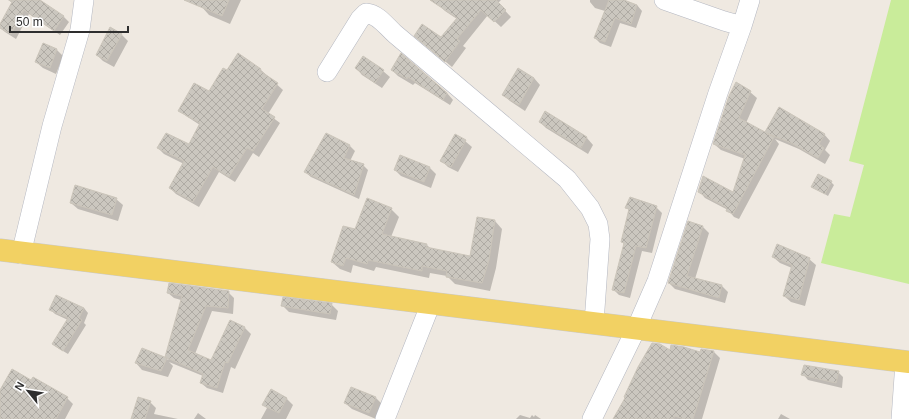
<svg xmlns="http://www.w3.org/2000/svg" width="909" height="419" font-family="Helvetica,sans-serif">
  <style>
    .pitch { fill: #c9ec9a }
    .shadow { fill: #0003 }
    .building { fill: url(#building-cross-hatch); stroke: #cbc5ba }
    .lines { fill: none; stroke-linecap: round; stroke-linejoin: round }
    .minor-casing { stroke: #b4b7c1; stroke-width: 20 }
    .primary-casing { stroke: #c9c9c9; stroke-width: 23 }
    .minor { stroke: #fff; stroke-width: 19 }
    .primary { stroke: #f2d163; stroke-width: 22 }
  </style>
  <defs>
    <pattern id="building-cross-hatch" width="8" height="8" patternUnits="userSpaceOnUse"><rect width="8" height="8" fill="#cbc7bf"/><path d="M0 0l8 8M0 8l8-8" fill="none" stroke="#afaba4"/></pattern>
  </defs>
  <rect width="100%" height="100%" fill="#efe9e1"/>
  <!-- pitch -->
  <path class="pitch" d="M 891,0 L 909,0 L 909,284 L 821,263 L 834,214 L 850,217 L 864,165 L 849,161 Z"/>
  <!-- shadow -->
  <path class="shadow" d="M 8,0 L 39,0 L 64,17 L 69,22 L 60,35 L 29,14 L 16,39 L 5,32 L 0,28 L 13,3 Z
    M 204,0 L 241,0 L 230,24 L 209,15 L 201,6 Z
    M 441,0 L 501,0 L 498,3 L 511,17 L 501,27 L 488,15 L 463,46 L 466,48 L 452,67 L 422,42 L 441,39 L 457,19 L 445,11 L 438,4 Z
    M 590,0 L 621,0 L 637,5 L 642,11 L 636,28 L 620,23 L 611,47 L 600,43 L 595,38 L 605,11 L 595,8 L 590,2 Z
    M 122,35 L 128,41 L 114,67 L 103,61 L 97,55 Z
    M 43,45 L 57,50 L 63,56 L 56,74 L 43,68 L 36,62 Z
    M 239,55 L 261,70 L 283,90 L 268,114 L 280,123 L 259,157 L 253,153 L 235,182 L 219,172 L 199,207 L 176,194 L 170,188 L 184,164 L 164,154 L 158,148 L 189,145 L 200,125 L 186,116 L 180,110 L 210,93 Z
    M 356,68 L 383,71 L 390,77 L 382,88 L 362,75 Z
    M 518,69 L 534,78 L 540,85 L 525,111 L 510,101 L 503,95 Z
    M 392,70 L 447,93 L 453,100 L 450,105 L 415,83 L 413,85 L 398,76 Z
    M 750,92 L 757,98 L 746,123 L 765,134 L 779,109 L 824,134 L 830,141 L 825,150 L 830,155 L 825,164 L 799,149 L 775,139 L 779,144 L 739,219 L 734,217 L 728,210 L 705,198 L 699,191 L 733,193 L 745,159 L 721,150 L 714,144 Z
    M 546,112 L 587,138 L 593,145 L 588,154 L 546,128 L 540,122 Z
    M 465,141 L 472,147 L 458,172 L 448,167 L 442,161 Z
    M 350,146 L 355,151 L 350,161 L 363,165 L 368,170 L 359,199 L 311,177 L 305,172 Z
    M 401,156 L 430,168 L 436,174 L 431,188 L 401,176 L 395,170 Z
    M 831,182 L 834,185 L 828,196 L 816,189 L 813,186 Z
    M 116,199 L 123,205 L 118,221 L 78,209 L 71,203 Z
    M 626,207 L 656,207 L 662,213 L 652,253 L 642,251 L 630,298 L 619,295 L 613,289 L 625,245 L 622,242 L 629,210 Z
    M 391,209 L 399,217 L 391,237 L 427,245 L 431,249 L 471,257 L 495,221 L 502,229 L 496,268 L 490,291 L 455,284 L 447,276 L 430,273 L 429,278 L 376,267 L 374,271 L 353,265 L 351,273 L 340,269 L 332,262 L 356,231 Z
    M 689,222 L 703,227 L 709,233 L 695,279 L 722,286 L 728,292 L 725,303 L 675,289 L 669,283 Z
    M 773,257 L 809,259 L 816,265 L 805,306 L 791,302 L 784,296 L 792,268 L 780,263 Z
    M 228,292 L 234,298 L 233,314 L 212,311 L 195,354 L 212,361 L 230,322 L 245,328 L 251,334 L 235,369 L 231,367 L 223,393 L 207,388 L 201,383 L 203,376 L 169,362 L 173,366 L 168,377 L 142,370 L 136,363 L 142,349 L 169,360 L 166,357 L 181,300 L 174,298 L 168,293 Z
    M 331,304 L 338,311 L 336,320 L 289,312 L 282,305 Z
    M 84,308 L 88,313 L 84,323 L 86,325 L 68,354 L 58,348 L 54,344 L 68,320 L 55,314 L 50,309 Z
    M 670,351 L 701,354 L 714,352 L 720,358 L 702,419 L 615,419 Z
    M 838,372 L 843,377 L 842,388 L 808,380 L 803,374 Z
    M 32,381 L 67,398 L 73,404 L 65,419 L 0,419 L 0,391 Z
    M 376,398 L 382,404 L 376,419 L 352,409 L 345,403 Z
    M 287,399 L 293,405 L 286,419 L 261,419 L 267,408 L 264,404 Z
    M 150,402 L 156,408 L 154,414 L 178,419 L 132,419 Z
    M 198,413 L 206,419 L 194,419 Z
    M 781,414 L 790,419 L 778,419 Z
    M 520,415 L 530,418 L 532,415 L 534,417 L 535,415 L 541,419 L 516,419 Z"/>
  <!-- building -->
  <path class="building" d="M 9,0 L 40,0 L 64,16 L 54,31 L 24,10 L 11,34 L 0,28 L 0,24 L 12,2 Z
    M 184,0 L 229,0 L 222,16 Z
    M 430,0 L 496,0 L 506,10 L 494,22 L 481,10 L 457,39 L 460,41 L 445,62 L 414,36 L 422,24 L 441,37 L 457,18 Z
    M 609,0 L 624,0 L 637,5 L 631,24 L 615,18 L 605,42 L 594,38 Z
    M 110,27 L 122,34 L 107,61 L 96,55 Z
    M 43,43 L 57,49 L 50,68 L 35,62 Z
    M 238,53 L 261,69 L 260,71 L 278,83 L 262,109 L 275,117 L 253,151 L 247,148 L 229,177 L 213,167 L 193,202 L 169,188 L 184,161 L 157,148 L 166,133 L 189,144 L 200,123 L 178,111 L 194,83 L 209,91 L 223,68 L 227,70 Z
    M 401,53 L 447,93 L 443,100 L 408,77 L 407,79 L 391,70 Z
    M 363,56 L 384,70 L 375,83 L 355,68 Z
    M 518,68 L 534,78 L 519,105 L 502,95 Z
    M 736,82 L 751,91 L 739,118 L 765,132 L 779,107 L 825,134 L 819,144 L 824,148 L 818,158 L 791,143 L 766,133 L 774,137 L 733,214 L 726,211 L 727,208 L 698,192 L 703,176 L 733,192 L 745,155 L 713,144 L 729,96 Z
    M 545,111 L 587,137 L 581,148 L 539,122 Z
    M 326,133 L 350,145 L 344,158 L 364,164 L 354,195 L 304,172 Z
    M 455,134 L 466,140 L 451,167 L 440,161 Z
    M 400,155 L 430,167 L 424,182 L 394,170 Z
    M 818,174 L 832,181 L 825,194 L 811,187 Z
    M 75,185 L 117,198 L 112,215 L 70,203 Z
    M 630,197 L 657,206 L 646,248 L 636,246 L 624,293 L 612,290 L 624,243 L 621,242 L 629,209 L 625,208 Z
    M 367,198 L 392,208 L 382,234 L 427,244 L 426,247 L 470,256 L 477,217 L 495,220 L 489,260 L 482,283 L 446,277 L 447,271 L 422,266 L 422,271 L 368,260 L 367,264 L 346,258 L 343,266 L 331,262 L 343,226 L 355,229 Z
    M 688,221 L 703,226 L 687,276 L 722,285 L 719,298 L 668,283 Z
    M 777,244 L 810,258 L 799,300 L 783,296 L 792,265 L 772,257 Z
    M 169,283 L 229,291 L 228,308 L 206,306 L 188,350 L 211,360 L 230,320 L 245,327 L 228,363 L 225,362 L 217,388 L 200,383 L 203,374 L 165,357 L 182,296 L 167,293 Z
    M 56,295 L 84,308 L 79,318 L 82,320 L 63,351 L 52,344 L 68,318 L 49,310 Z
    M 283,297 L 332,303 L 330,314 L 281,306 Z
    M 652,343 L 660,344 L 670,350 L 671,345 L 684,347 L 700,352 L 701,349 L 714,351 L 693,419 L 684,419 L 675,416 L 673,419 L 613,419 L 625,398 L 624,397 L 638,367 Z
    M 142,348 L 167,358 L 161,371 L 135,363 Z
    M 804,365 L 839,371 L 836,383 L 801,375 Z
    M 12,369 L 31,380 L 33,377 L 68,397 L 56,419 L 0,419 L 0,390 Z
    M 351,387 L 376,397 L 369,413 L 344,403 Z
    M 271,389 L 287,398 L 279,413 L 262,405 Z
    M 138,397 L 151,401 L 145,419 L 131,419 Z"/>
  <g class="lines">
    <defs>
      <path id="minor" d="M 664,0 L 724,21 L 742,26
        M 327,72 L 360,19 L 366,13 C 378,14 386,26 395,34 L 567,179 L 590,208 L 598,224 L 600,239 L 594,323
        M 21,254 L 52,126 L 80,30 L 84,0
        M 385,419 L 431,303
        M 592,419 L 636,329 L 657,281 L 718,93 L 742,26 L 750,0
        M 901,419 L 905,362"/>
      <path id="primary" d="M 0,250 L 909,362"/>
    </defs>
    <!-- minor casing -->
    <use href="#minor" class="minor-casing"/>
    <!-- primary casing -->
    <use href="#primary" class="primary-casing"/>
    <!-- minor -->
    <use href="#minor" class="minor"/>
    <!-- primary -->
    <use href="#primary" class="primary"/>
  </g>
  <!-- north arrow -->
  <g transform="translate(28 391) rotate(300)" stroke="#ffffff" stroke-width="3" paint-order="stroke">
  <path d="M0-3L7 15L0 10L-7 15Z" fill="#2e2e2e"/>
  <text y="-6" font-size="11" font-weight="bold" text-anchor="middle" fill="#2e2e2e">N</text>
  </g>
  <!-- scale -->
  <path d="M10 26v6h118v-6" fill="none" stroke="#2e2e2e" stroke-width="2"/>
  <text x="16" y="26" font-size="12" fill="#2e2e2e" stroke="#ffffff" stroke-width="3" paint-order="stroke">50 m</text>
</svg>
